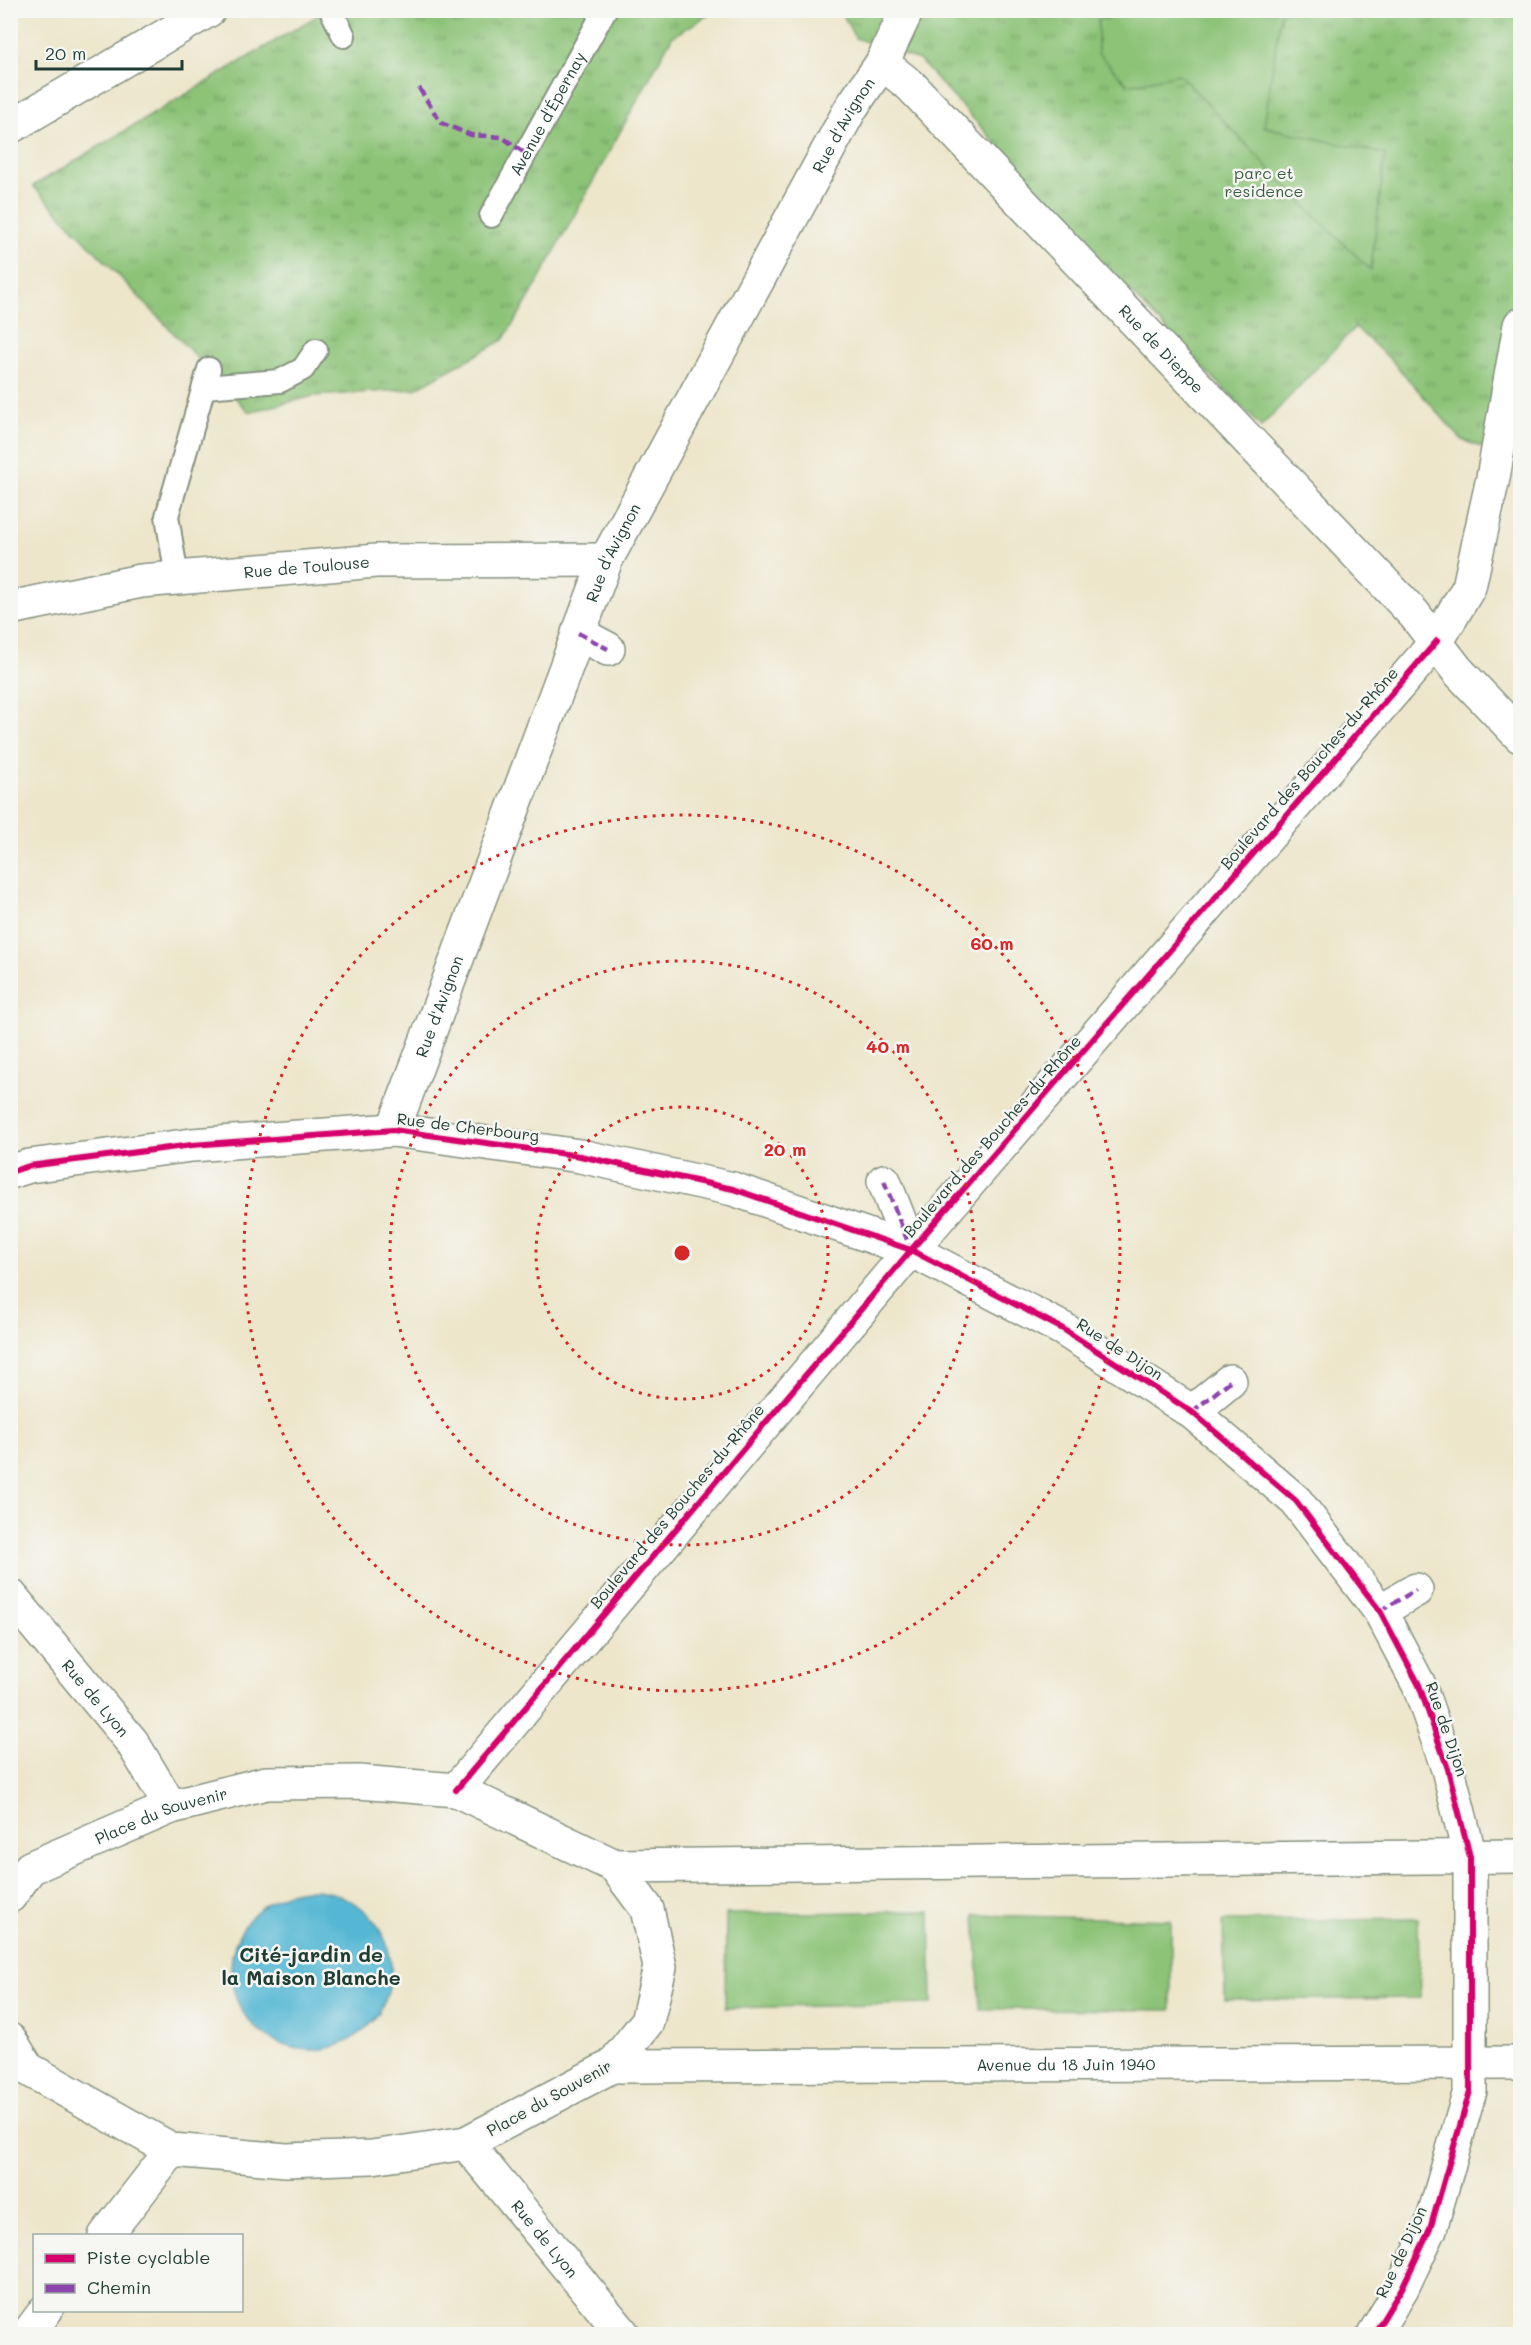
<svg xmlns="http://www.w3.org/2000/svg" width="1531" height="2345" font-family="Mali,sans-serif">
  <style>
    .park { fill: url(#park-tufts); stroke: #568056; stroke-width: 1.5 }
    .garden { fill: #8cc377; stroke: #568056; stroke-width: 1.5 }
    .water { fill: #55b7d4; stroke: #3a7a84; stroke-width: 1.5 }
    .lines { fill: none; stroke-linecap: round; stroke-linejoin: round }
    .lane-casing { stroke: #869280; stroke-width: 26 }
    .street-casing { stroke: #869280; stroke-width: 36 }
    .lane { stroke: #fff; stroke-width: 22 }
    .street { stroke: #fff; stroke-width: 33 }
    .quiet { stroke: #8e44ad; stroke-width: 4.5; stroke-dasharray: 9 4.5; stroke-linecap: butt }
    .cycleway-casing { stroke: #f6f6f2; stroke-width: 10 }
    .cycleway { stroke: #d6006c; stroke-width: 6 }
    .ring { fill: none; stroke: #d62828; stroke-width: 3; stroke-dasharray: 3 6 }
    .labels { text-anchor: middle; stroke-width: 5; stroke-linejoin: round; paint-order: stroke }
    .street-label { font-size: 16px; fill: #1f3d34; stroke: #f6f6f2 }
    .park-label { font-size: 16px; fill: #3a5e45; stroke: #f6f6f2 }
    .quarter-label { font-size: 20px; font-weight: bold; fill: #1f3d34; stroke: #f6f6f2 }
    .centre { fill: #d62828; stroke: #f6f6f2; stroke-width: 3 }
    .ring-label { font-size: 18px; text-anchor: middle; font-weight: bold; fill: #d62828; stroke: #f6f6f2; stroke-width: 5; stroke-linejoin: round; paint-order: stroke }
  </style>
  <defs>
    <pattern id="park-tufts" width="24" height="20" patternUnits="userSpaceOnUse" patternTransform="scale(1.5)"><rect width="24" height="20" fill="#8cc377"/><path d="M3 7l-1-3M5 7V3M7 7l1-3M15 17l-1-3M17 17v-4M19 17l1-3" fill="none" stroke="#72a062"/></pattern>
  </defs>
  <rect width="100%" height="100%" fill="#f6f6f2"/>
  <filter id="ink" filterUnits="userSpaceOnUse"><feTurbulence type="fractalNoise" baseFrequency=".0167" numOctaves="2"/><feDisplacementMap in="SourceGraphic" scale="12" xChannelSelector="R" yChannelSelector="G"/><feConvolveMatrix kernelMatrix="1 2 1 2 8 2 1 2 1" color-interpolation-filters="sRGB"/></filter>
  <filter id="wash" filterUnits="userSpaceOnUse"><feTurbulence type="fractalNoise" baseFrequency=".008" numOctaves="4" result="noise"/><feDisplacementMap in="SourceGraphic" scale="24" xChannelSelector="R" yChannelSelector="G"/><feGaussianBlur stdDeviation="1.35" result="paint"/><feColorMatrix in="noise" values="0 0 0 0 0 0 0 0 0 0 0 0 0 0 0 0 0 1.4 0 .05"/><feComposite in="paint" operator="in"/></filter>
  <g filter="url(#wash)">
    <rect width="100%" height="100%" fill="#ede6cb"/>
    <!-- park -->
    <path class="park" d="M 325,11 L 715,11 L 672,37 L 528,300 L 503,340 L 415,389 L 314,396 L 249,412 L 33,186 Z
      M 841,11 L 1520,11 L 1520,461 L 1462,440 L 1393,362 L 1355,327 L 1261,427 L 1082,242 L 1019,168 L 919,60 L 855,38 Z
      M 1520,505 L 1520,607 L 1511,605 Z"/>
    <!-- garden -->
    <path class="garden" d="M 1113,11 L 1281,11 L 1264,127 L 1385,154 L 1371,270 L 1307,208 L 1179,74 L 1128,85 L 1098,53 L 1098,19 L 1109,19 Z
      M 930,1911 L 932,2004 L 725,2008 L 726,1914 Z
      M 975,1915 L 1171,1920 L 1171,2010 L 980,2009 Z
      M 1418,1919 L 1420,1998 L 1225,2000 L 1223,1921 Z"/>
    <!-- water -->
    <path class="water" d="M231 1970a80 80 0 1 1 160 0a80 80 0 1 1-160 0Z"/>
  </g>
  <g filter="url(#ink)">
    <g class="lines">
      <defs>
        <g id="lane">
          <path d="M 331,10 L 344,36"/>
          <path id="s1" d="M 491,216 L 605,10"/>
          <path d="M 204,387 L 280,381 L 303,369 L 316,350"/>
          <path d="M 177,578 L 167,516 L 209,369"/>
        </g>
        <g id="street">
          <path id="s2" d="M 882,63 L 911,86 L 1414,614 L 1458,671 L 1520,736"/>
          <path d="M 10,127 L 209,10"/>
          <path id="s3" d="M 10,608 L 141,581 L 376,561 L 606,560"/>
          <path d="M 578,633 L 608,649"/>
          <path id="s4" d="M 393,1130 L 606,560 L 851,108 L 882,63 L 907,10"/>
          <path d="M 10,1172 L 29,1166 L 192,1145 L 393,1130 L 580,1156 L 733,1189 L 911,1250 L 1063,1329 L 1192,1412 L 1296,1501 L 1380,1611 L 1419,1685 L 1448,1769 L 1470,1857 L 1470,2091 L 1430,2229 L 1402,2288 L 1374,2334"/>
          <path d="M 884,1181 L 911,1250"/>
          <path d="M 1192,1412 L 1230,1381"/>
          <path id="s5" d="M 10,1595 L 132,1742 L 171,1807"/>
          <path d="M 1380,1611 L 1416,1590"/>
          <path d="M 456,1790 L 911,1250 L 1437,641 L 1469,587 L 1493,478 L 1520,325"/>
          <path d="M 615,1866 L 1520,1856"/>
          <path id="s6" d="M 10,1896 L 30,1868 L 171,1807 L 266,1783 L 359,1782 L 456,1790 L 615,1866 L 647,1909 L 660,1967 L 647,2022 L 612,2066 L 466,2143 L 372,2157 L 286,2160 L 172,2150 L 28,2069 L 10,2040"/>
          <path id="s7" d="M 612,2066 L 1520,2063"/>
          <path id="s8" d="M 466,2143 L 623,2334"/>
          <path d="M 105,2236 L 172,2150"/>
          <path d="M 28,2334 L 46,2310"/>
        </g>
      </defs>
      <!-- lane casing -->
      <use href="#lane" class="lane-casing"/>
      <!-- street casing -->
      <use href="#street" class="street-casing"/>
      <!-- lane -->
      <use href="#lane" class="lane"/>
      <!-- street -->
      <use href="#street" class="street"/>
      <!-- quiet -->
      <path class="quiet" d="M 419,88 L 441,123 L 471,135 L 502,137 L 526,154
        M 578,633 L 608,649
        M 884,1181 L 911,1250
        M 1192,1412 L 1230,1381
        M 1380,1611 L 1416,1590"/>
      <defs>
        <path id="cycleway" d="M 10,1172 L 29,1166 L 192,1145 L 393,1130 L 580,1156 L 733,1189 L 911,1250 L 1063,1329 L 1192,1412 L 1296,1501 L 1380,1611 L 1419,1685 L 1448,1769 L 1470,1857 L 1470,2091 L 1430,2229 L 1402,2288 L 1374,2334
          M 456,1790 L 911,1250 L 1437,641"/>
      </defs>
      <!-- cycleway casing -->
      <use href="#cycleway" class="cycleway-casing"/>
      <!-- cycleway -->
      <use href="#cycleway" class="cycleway"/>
    </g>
  </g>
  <!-- distance rings -->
  <g class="ring">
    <circle cx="682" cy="1253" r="146"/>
    <circle cx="682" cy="1253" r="292"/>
    <circle cx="682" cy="1253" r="438"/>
  </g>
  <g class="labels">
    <!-- street labels -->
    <g class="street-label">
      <text dy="6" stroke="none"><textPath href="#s1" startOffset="117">Avenue d'Épernay</textPath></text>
      <text dy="6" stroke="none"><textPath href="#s4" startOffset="1104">Rue d'Avignon</textPath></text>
      <text dy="6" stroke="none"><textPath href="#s2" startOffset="400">Rue de Dieppe</textPath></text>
      <text dy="6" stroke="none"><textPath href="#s4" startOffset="618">Rue d'Avignon</textPath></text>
      <text dy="6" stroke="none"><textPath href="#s3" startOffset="300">Rue de Toulouse</textPath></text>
      <text transform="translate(1309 768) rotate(-49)" y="6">Boulevard des Bouches-du-Rhône</text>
      <text dy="6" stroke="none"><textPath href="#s4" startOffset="132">Rue d'Avignon</textPath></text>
      <text transform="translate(468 1127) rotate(7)" y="6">Rue de Cherbourg</text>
      <text transform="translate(992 1136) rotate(-49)" y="6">Boulevard des Bouches-du-Rhône</text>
      <text transform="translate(1120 1349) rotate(33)" y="6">Rue de Dijon</text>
      <text transform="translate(677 1506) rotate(-50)" y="6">Boulevard des Bouches-du-Rhône</text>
      <text dy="6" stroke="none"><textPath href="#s5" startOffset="134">Rue de Lyon</textPath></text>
      <text transform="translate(1447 1729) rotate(71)" y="6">Rue de Dijon</text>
      <text dy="6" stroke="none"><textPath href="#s6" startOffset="176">Place du Souvenir</textPath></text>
      <text dy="6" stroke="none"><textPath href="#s7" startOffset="454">Avenue du 18 Juin 1940</textPath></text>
      <text transform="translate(549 2098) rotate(-29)" y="6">Place du Souvenir</text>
      <text dy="6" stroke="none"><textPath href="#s8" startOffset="124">Rue de Lyon</textPath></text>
      <text transform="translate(1401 2252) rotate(-65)" y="6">Rue de Dijon</text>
    </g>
    <!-- park labels -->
    <g class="park-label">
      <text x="1264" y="179">parc et<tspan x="1264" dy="18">residence</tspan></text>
    </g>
    <!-- quarter labels -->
    <g class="quarter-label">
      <text x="311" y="1962">Cité-jardin de<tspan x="311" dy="23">la Maison Blanche</tspan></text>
    </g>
  </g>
  <circle cx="682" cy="1253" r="9" class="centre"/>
  <g class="ring-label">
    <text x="992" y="950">60 m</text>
    <text x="888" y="1053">40 m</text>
    <text x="785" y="1156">20 m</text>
  </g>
  <!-- margin -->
  <rect width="1531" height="2345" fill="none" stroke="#f6f6f2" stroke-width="36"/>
  <!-- legend -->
  <rect x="33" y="2234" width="210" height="78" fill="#f6f6f2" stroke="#a0aca6" stroke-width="1.5"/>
  <rect x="45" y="2254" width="30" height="9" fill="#d6006c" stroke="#a0aca6" stroke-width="1.5"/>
  <text x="87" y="2264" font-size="18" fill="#1f3d34">Piste cyclable</text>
  <rect x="45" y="2284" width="30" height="9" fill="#8e44ad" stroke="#a0aca6" stroke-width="1.5"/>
  <text x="87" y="2294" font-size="18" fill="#1f3d34">Chemin</text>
  <!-- scale -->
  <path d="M36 60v9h146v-9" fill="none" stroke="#1f3d34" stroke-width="3"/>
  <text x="45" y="60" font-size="18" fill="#1f3d34" stroke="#f6f6f2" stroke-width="4.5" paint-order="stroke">20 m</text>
</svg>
